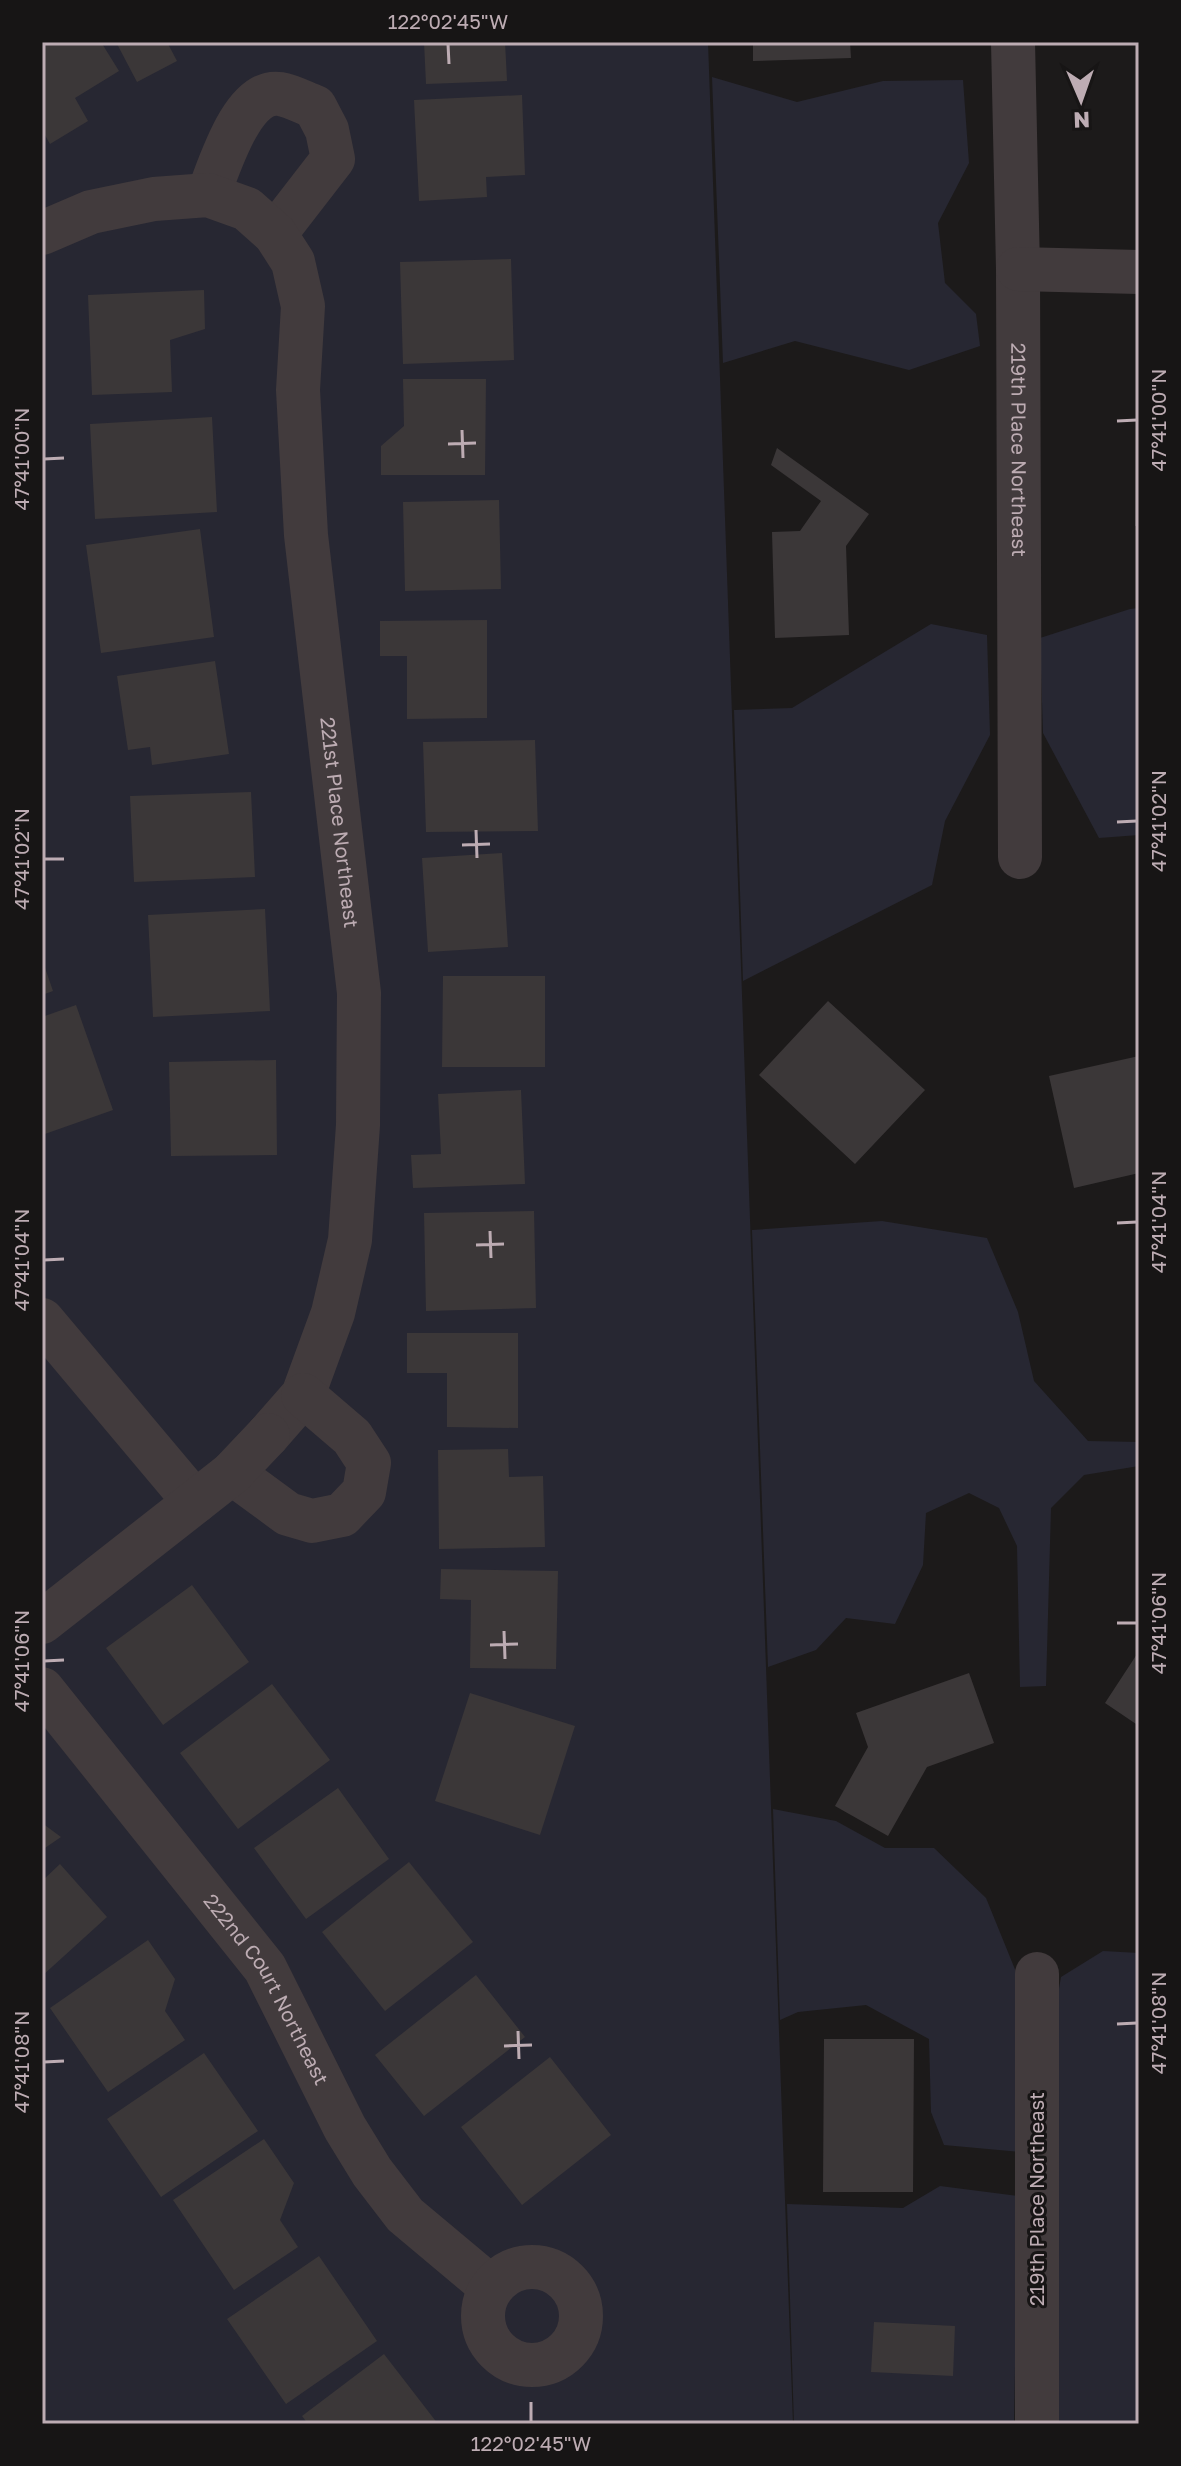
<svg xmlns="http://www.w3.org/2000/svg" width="1181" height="2466" font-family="'Golos Text',sans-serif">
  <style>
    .green { fill: #272732 }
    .building { fill: #3b3738 }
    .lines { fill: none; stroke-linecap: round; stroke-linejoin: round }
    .minor { stroke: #423b3d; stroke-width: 44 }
    .tertiary { stroke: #423b3d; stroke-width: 44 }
    .ticks { fill: none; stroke: #bdacb3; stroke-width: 3 }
    .labels { text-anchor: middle; stroke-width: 6; stroke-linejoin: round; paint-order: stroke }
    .street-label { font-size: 20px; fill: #bdacb3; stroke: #171515 }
    .neatline { fill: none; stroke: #bdacb3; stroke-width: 3 }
    .ticks-label { font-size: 20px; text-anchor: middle; fill: #bdacb3 }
  </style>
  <rect width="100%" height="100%" fill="#1c1a1a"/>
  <!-- green -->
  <path class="green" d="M 42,42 L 708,42 L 793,2424 L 42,2424 Z
    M 712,77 L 797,102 L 883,81 L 963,80 L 969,163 L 938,223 L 945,283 L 976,314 L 980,346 L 909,370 L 795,341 L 723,363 Z
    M 1139,608 L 1139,835 L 1099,838 L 1043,733 L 1040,638 L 1130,609 Z
    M 931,624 L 987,635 L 990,735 L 945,821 L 932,885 L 743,981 L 734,710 L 792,708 Z
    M 882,1221 L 987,1238 L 1018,1312 L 1034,1381 L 1088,1441 L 1139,1442 L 1139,1466 L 1084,1475 L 1051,1508 L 1046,1686 L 1020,1687 L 1017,1546 L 999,1508 L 969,1493 L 926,1513 L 923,1565 L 895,1624 L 846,1618 L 816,1650 L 768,1667 L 752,1230 Z
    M 773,1809 L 836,1821 L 885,1848 L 934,1848 L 986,1898 L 1021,1984 L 1022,2152 L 944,2145 L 931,2112 L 929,2039 L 866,2005 L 798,2012 L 780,2020 Z
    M 1103,1951 L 1139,1953 L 1139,2424 L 1059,2424 L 1049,2047 L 1061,1977 Z
    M 940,2186 L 1018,2196 L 1014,2424 L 794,2424 L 787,2204 L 903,2208 Z"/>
  <!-- building -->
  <path class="building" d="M 42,42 L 101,42 L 119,71 L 75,98 L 88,121 L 50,144 L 42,130 Z
    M 116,42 L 167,42 L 177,61 L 137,82 Z
    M 424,42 L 505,42 L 507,81 L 426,84 Z
    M 753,42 L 850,42 L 851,58 L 753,61 Z
    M 522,95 L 525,175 L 486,177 L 487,197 L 419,201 L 414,100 Z
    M 511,259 L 514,360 L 403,364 L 400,262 Z
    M 204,290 L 205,329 L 170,340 L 172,392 L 92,395 L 88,295 Z
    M 403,379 L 486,379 L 485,475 L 381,475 L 381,446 L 404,426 Z
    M 1136,414 L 1139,414 L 1139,526 L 1135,526 Z
    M 212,417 L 217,512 L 95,519 L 90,424 Z
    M 777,448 L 869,514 L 846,546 L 849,635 L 775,638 L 772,532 L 800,531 L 821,501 L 771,465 Z
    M 499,500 L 501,589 L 405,591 L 403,502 Z
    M 200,529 L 214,637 L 101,653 L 86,545 Z
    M 487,620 L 487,718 L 407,719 L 407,656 L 380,656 L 380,621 Z
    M 215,661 L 229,754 L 152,765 L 150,747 L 128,750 L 117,676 Z
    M 535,740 L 538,831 L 426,832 L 423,742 Z
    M 251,792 L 255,877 L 134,882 L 130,796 Z
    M 502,853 L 508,947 L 428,952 L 422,858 Z
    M 265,909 L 270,1011 L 153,1017 L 148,915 Z
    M 42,959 L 53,991 L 42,995 Z
    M 443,976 L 545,976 L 545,1067 L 442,1067 Z
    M 828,1001 L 925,1090 L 855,1164 L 759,1075 Z
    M 76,1005 L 113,1110 L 42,1135 L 42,1017 Z
    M 1139,1056 L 1139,1173 L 1074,1188 L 1049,1076 Z
    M 276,1060 L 277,1155 L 171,1156 L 169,1062 Z
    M 521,1090 L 525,1184 L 413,1188 L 411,1155 L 441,1154 L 438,1094 Z
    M 534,1211 L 536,1308 L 426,1311 L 424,1213 Z
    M 407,1333 L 518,1333 L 518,1428 L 447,1427 L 447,1373 L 407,1373 Z
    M 508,1449 L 509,1477 L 543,1476 L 545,1547 L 439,1549 L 438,1450 Z
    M 441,1569 L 558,1571 L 556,1669 L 470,1668 L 471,1600 L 440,1599 Z
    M 192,1585 L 249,1662 L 163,1725 L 106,1648 Z
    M 1139,1651 L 1139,1726 L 1105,1703 Z
    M 969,1673 L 994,1743 L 927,1767 L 888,1836 L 835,1806 L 868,1747 L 856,1713 Z
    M 272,1684 L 330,1760 L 238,1829 L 180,1753 Z
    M 470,1693 L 575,1726 L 540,1835 L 435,1801 Z
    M 338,1788 L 389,1859 L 306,1919 L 254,1848 Z
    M 42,1823 L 61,1837 L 42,1850 Z
    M 409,1862 L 473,1942 L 385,2011 L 322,1932 Z
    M 60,1864 L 107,1917 L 42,1976 L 42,1881 Z
    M 148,1940 L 175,1979 L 165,2011 L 185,2040 L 108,2092 L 50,2008 Z
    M 476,1975 L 525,2037 L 424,2116 L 375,2055 Z
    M 824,2039 L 914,2039 L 913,2192 L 823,2192 Z
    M 204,2053 L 258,2131 L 161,2197 L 107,2119 Z
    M 550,2057 L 611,2135 L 522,2205 L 461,2127 Z
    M 264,2139 L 294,2183 L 280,2220 L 298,2247 L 234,2290 L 173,2200 Z
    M 319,2256 L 377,2341 L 286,2404 L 227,2319 Z
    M 874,2322 L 955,2326 L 953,2376 L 871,2372 Z
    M 384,2354 L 438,2424 L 308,2424 L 302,2416 Z"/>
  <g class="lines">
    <!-- minor -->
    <g class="minor">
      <path id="s1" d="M 1013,42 L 1018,269 L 1020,857"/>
      <path d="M 208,195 C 219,168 242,88 280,94 C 292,96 304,103 315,107 L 327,130 L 333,159 L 275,234"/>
      <path id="s2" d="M 42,233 L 91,212 L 154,199 L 208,195 L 247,209 L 275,234 L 293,262 L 303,306 L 298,390 L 306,535 L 359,993 L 358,1125 L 350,1240 L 333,1313 L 303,1395 L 268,1435"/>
      <path d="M 1018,269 L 1139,272"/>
      <path d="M 42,1320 L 195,1502"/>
      <path d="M 232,1473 L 288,1514 L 312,1521 L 342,1515 L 364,1492 L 369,1463 L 352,1437 L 303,1395"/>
      <path id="s3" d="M 42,1689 L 265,1968 L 345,2128 L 372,2172 L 405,2215 L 491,2287"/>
      <path d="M 1037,1974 L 1037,2424"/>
      <circle cx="532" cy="2316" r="49"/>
    </g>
    <!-- tertiary -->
    <path class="tertiary" d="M 42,1622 L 232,1473 L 268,1435"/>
  </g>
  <!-- ticks -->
  <path class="ticks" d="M 448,44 L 449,64M 1117,421 L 1137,420M 462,430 L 463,458M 448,444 L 476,443M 44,459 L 64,458M 1117,822 L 1137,821M 476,830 L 477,858M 462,845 L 490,844M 44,859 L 64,859M 1117,1223 L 1137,1222M 490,1231 L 491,1258M 476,1245 L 504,1244M 44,1260 L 64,1259M 1117,1623 L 1137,1623M 504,1631 L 505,1659M 490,1645 L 518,1644M 44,1661 L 64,1660M 1117,2024 L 1137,2023M 518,2031 L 519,2059M 504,2046 L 532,2045M 44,2062 L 64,2061M 531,2402 L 531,2422"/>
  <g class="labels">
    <!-- street labels -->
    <g class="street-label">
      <text dy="7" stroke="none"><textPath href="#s1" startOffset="408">219th Place Northeast</textPath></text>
      <text dy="7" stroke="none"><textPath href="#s2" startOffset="848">221st Place Northeast</textPath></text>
      <text dy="7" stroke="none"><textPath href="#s3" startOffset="376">222nd Court Northeast</textPath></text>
      <text transform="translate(1037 2199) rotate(-90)" y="7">219th Place Northeast</text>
    </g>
  </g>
  <!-- border -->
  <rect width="1181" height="2466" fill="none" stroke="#171515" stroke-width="88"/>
  <!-- north arrow -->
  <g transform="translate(1081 100) rotate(178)" stroke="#171515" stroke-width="6" paint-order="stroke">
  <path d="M0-6L14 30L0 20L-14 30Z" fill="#bdacb3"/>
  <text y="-12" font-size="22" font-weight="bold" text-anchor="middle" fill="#bdacb3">N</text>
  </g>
  <rect x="44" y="44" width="1093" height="2378" class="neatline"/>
  <g class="ticks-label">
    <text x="448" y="29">122°02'45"W</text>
    <text transform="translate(1159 420) rotate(-90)" y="7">47°41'00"N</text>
    <text transform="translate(22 459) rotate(-90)" y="7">47°41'00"N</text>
    <text transform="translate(1159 821) rotate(-90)" y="7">47°41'02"N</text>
    <text transform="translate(22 859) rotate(-90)" y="7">47°41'02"N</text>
    <text transform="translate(1159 1222) rotate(-90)" y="7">47°41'04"N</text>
    <text transform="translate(22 1260) rotate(-90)" y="7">47°41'04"N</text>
    <text transform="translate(1159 1623) rotate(-90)" y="7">47°41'06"N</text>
    <text transform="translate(22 1661) rotate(-90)" y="7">47°41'06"N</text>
    <text transform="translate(1159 2023) rotate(-90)" y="7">47°41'08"N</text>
    <text transform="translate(22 2062) rotate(-90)" y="7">47°41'08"N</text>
    <text x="531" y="2451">122°02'45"W</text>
  </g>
</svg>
